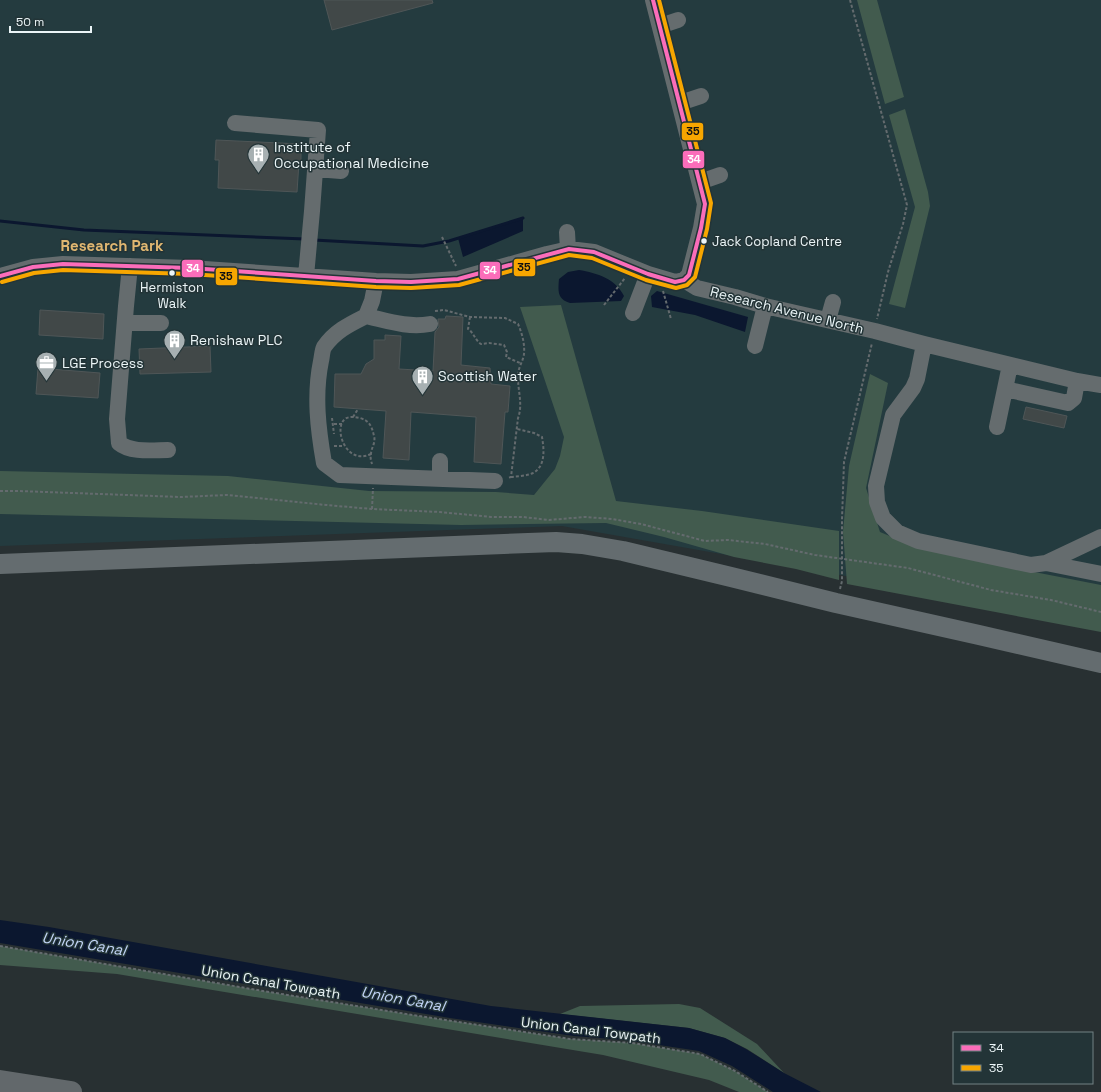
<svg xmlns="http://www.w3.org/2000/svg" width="1101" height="1092" font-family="'Space Grotesk',sans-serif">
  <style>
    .built { fill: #243b3f }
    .green { fill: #425b4e }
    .water { fill: #0b172f }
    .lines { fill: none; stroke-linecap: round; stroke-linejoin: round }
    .stream { stroke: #0b172f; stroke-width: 3 }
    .building { fill: #414848; stroke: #4f5657 }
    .path { stroke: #646b6e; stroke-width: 2; stroke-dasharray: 3 2; stroke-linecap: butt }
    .minor { stroke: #656c6e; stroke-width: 16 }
    .major { stroke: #646c6f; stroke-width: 20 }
    .highway { stroke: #62686b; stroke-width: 22 }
    .bus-1-casing { stroke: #233437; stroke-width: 7 }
    .bus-2-casing { stroke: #233437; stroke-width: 7 }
    .bus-1 { stroke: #fb6dba; stroke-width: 4 }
    .bus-2 { stroke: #f7a600; stroke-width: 4 }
    .bus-dot { fill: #ebf5f7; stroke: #233437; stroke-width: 1.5 }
    .labels { text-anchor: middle; stroke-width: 3; stroke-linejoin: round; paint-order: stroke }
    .bus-label { font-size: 13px; fill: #ebf5f7; stroke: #233437; text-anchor: start }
    .poi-label { font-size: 14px; fill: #ebf5f7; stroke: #233437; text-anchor: start }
    .street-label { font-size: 14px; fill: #ebf5f7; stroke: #233437 }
    .neighbourhood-label { font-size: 15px; font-weight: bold; fill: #e0b771; stroke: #233437 }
    .water-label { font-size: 15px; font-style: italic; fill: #c2d4f6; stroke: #233437 }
    .line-badge { stroke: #233437; stroke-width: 1.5 }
    .badge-label { font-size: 11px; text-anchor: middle; font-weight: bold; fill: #fff }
    .pale-badge-label { font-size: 11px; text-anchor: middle; font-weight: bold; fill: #111 }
  </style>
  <rect width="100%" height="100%" fill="#283032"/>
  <!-- built -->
  <path class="built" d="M 0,0 L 1101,0 L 1101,621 L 562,526 L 0,546 Z"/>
  <!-- green -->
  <path class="green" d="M 857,0 L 877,0 L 904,97 L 885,104 Z
    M 905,109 L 928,192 L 930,206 L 905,308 L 889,304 L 915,207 L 889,115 Z
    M 561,305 L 616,501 L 702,511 L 839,531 L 839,580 L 796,569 L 734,557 L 664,537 L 606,523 L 461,525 L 0,514 L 0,471 L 228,476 L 369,491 L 496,492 L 534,495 L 555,469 L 560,456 L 564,437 L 520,307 Z
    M 870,374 L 888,383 L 866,488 L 880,532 L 909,544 L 1024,570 L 1101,585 L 1101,632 L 847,584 L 843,532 L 849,466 Z
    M 0,946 L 263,991 L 419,1016 L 570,1039 L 632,1043 L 700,1054 L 735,1071 L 768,1092 L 739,1092 L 709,1080 L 603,1055 L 117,974 L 0,965 Z
    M 679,1004 L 700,1008 L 757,1044 L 784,1073 L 747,1049 L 725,1038 L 689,1028 L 560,1014 L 580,1006 Z"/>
  <!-- water -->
  <path class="water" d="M 523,218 L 523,231 L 463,257 L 458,238 Z
    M 579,270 C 597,273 616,279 624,296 L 621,301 L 570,303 C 557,299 558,291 559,279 L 568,272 Z
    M 657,291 L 748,317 L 745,332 L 695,315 L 652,307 L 651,296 Z
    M 0,920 L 49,927 L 491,1006 L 689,1028 L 725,1038 L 746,1049 L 784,1073 L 821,1092 L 773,1092 L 732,1066 L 699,1051 L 626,1040 L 574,1036 L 450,1018 L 0,943 Z"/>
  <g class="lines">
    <!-- stream -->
    <path class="stream" d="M 0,221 L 84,230 L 305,239
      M 314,240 L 423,246 L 449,241 L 523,218"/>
  </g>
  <!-- building -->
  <path class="building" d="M 324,0 L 432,0 L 433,3 L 332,30 Z
    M 216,140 L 301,144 L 301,162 L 299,162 L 297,192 L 218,188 L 219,160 L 215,160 Z
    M 40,310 L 104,314 L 103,339 L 39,335 Z
    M 446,316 L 463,317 L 461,365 L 490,368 L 491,384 L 510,386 L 508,412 L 505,412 L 501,464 L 474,462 L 476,417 L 411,412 L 409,460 L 383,458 L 386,411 L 334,407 L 335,374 L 361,374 L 366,364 L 374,359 L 374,340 L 385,340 L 385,335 L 401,336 L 399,369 L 433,371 L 435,332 L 439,327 L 438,319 L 445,319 Z
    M 210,346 L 211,372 L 140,374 L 139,349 Z
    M 38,368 L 100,373 L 98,398 L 36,394 Z
    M 1026,407 L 1067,416 L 1064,428 L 1023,419 Z"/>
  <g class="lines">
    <!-- path -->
    <path class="path" d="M 850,0 L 907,205 L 903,224 L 888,272 L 877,319
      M 442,237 L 456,266
      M 663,291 L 671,319
      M 604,305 L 625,278
      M 435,311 L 444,310 L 470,317 L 505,318 L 518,324 C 522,333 525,344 524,354 C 523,362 517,369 518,378 C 518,391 523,405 518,418 L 511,477 L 508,478
      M 470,317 L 468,329 C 474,333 475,340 481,344 L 489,343 L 504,345 L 507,352 L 506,357 L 520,363
      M 353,417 L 358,409
      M 332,418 L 334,434
      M 334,424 L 342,424
      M 334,446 L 344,446
      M 371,454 C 346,466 333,428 345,419 C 349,416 355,417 360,418 C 370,421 372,427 374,436 C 376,443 371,448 371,454 C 370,457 371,461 372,464
      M 511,477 C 518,476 527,476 533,473 C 546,466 544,449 542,437 L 534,433 L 517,429
      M 0,491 L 19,491 L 181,497 L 227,495 L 326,505 L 372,509 L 440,512 L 491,517 L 523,517 L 549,520 L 585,517 L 612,519 L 641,524 L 705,541 L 728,540 L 765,544 L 815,555 L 908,568 L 991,590 L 1051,600 L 1101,612
      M 372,509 L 373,488
      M 840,589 L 842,581 L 842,519 L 844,462 L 872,343
      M 0,946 L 263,991 L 419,1016 L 570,1039 L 632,1043 L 700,1054 L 735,1071 L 768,1092"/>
    <!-- minor -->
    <path class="minor" d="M 660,26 L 678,20
      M 680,103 L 701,96
      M 235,123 L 318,130 L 312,211 L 306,276
      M 316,169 L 341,171
      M 700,182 L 720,175
      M 567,232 L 568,250
      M 130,266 L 126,306 L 117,419 L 119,443 C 131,453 153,450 168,450
      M 0,276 L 33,267 L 63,264 L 190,268 L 376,281 L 411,282 L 458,279 L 547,254 L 569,249 L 594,252 L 648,274 L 675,282 L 684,280 L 689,275 L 701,228 L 705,204 L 653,0
      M 684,280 L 697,288 L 735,297 L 765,306 L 875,331 L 924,344 L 1077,381 L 1101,385
      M 376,281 L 372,301 L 366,316 C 350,324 335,331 324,347 C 322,351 322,357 321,361 C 314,395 318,429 324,463 L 340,475 L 495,481
      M 633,313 L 648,274
      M 366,316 C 388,321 408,328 430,324
      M 828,320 L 833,302
      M 125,323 L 161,323
      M 924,344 L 917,379 L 913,388 L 893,415 L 876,486 L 877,502 L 883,518 L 897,532 L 918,541 L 1031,565 L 1046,563 L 1101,537
      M 755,346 L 765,306
      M 1010,365 L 1005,389 L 1068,403 L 1074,398 L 1077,381
      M 997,427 L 1005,389
      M 440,461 L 440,479
      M 1046,563 L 1101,574"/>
    <!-- major -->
    <path class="major" d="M 0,564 L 528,543 L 556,542 L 582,544 L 623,551 L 731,577 L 836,603 L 979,635 L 1101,663"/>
    <!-- highway -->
    <path class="highway" d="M 0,1081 L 71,1092"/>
    <defs>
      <path id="bus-1" d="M 0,276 L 33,267 L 63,264 L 190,268 L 376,281 L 411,282 L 458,279 L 569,249 L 594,252 L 648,274 L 675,282 L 684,280 L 689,275 L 701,228 L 705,204 L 653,0"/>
      <path id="bus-2" d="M 2,282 L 34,273 L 63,270 L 190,274 L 376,287 L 411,288 L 459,285 L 569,255 L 592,258 L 646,280 L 676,288 L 687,285 L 695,277 L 707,229 L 711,203 L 659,0"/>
    </defs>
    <!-- bus-1 casing -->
    <use href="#bus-1" class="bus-1-casing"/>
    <!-- bus-2 casing -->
    <use href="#bus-2" class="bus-2-casing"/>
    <!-- bus-1 -->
    <use href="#bus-1" class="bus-1"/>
    <!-- bus-2 -->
    <use href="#bus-2" class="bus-2"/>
  </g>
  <!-- icons -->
  <defs>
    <symbol id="building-pin" viewBox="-11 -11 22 30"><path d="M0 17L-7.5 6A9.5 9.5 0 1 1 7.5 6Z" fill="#a7b0b2" stroke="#233437"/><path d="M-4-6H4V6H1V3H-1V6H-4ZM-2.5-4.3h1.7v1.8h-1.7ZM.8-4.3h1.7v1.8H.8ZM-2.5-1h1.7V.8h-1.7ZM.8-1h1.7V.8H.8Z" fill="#fff"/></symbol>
    <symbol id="office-pin" viewBox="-11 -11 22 30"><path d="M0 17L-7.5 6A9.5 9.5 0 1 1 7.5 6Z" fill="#a7b0b2" stroke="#233437"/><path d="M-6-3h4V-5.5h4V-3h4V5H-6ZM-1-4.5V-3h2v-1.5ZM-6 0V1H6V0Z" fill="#fff"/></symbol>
  </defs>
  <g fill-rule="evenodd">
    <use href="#building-pin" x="246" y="142" width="25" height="34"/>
    <use href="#building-pin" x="162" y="328" width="25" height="34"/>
    <use href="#office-pin" x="34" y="350" width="25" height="34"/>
    <use href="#building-pin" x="410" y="364" width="25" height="34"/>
  </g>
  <!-- markers -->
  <g class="bus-dot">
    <circle cx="704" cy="241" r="3.5"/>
    <circle cx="172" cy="273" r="3.5"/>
  </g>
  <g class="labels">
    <!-- bus labels -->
    <g class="bus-label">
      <text x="712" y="246">Jack Copland Centre</text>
      <text x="172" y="292" text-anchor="middle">Hermiston<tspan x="172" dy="16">Walk</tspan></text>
    </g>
    <!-- poi labels -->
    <g class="poi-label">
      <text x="274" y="152">Institute of<tspan x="274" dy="16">Occupational Medicine</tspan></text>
      <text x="190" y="345">Renishaw PLC</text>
      <text x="62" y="368">LGE Process</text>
      <text x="438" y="381">Scottish Water</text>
    </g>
    <!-- street labels -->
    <g class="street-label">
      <text transform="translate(787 310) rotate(14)" y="5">Research Avenue North</text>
      <text transform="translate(271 982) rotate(10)" y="5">Union Canal Towpath</text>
      <text transform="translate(591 1030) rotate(7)" y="5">Union Canal Towpath</text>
    </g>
    <!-- neighbourhood labels -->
    <g class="neighbourhood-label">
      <text x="112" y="251">Research Park</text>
    </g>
    <!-- water labels -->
    <g class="water-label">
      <text transform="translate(84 944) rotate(9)" y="5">Union Canal</text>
      <text transform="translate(403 999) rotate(10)" y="5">Union Canal</text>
    </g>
  </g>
  <g class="line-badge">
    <rect x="681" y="122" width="23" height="19" rx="4" fill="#f7a600"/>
    <rect x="682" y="150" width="23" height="19" rx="4" fill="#fb6dba"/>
    <rect x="513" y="258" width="23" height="19" rx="4" fill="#f7a600"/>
    <rect x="181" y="259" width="23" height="19" rx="4" fill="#fb6dba"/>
    <rect x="479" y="261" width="22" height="19" rx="4" fill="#fb6dba"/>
    <rect x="215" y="267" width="23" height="19" rx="4" fill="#f7a600"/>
  </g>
  <g class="badge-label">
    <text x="694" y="163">34</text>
    <text x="193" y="272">34</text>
    <text x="490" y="274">34</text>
  </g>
  <g class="pale-badge-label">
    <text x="693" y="135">35</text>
    <text x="524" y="271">35</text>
    <text x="226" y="280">35</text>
  </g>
  <!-- legend -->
  <rect x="953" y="1032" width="140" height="52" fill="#233437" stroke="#738184"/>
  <rect x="961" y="1045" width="20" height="6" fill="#fb6dba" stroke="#738184"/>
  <text x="989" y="1052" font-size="12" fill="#ebf5f7">34</text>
  <rect x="961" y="1065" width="20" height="6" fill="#f7a600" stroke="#738184"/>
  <text x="989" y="1072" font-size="12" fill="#ebf5f7">35</text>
  <!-- scale -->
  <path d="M10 26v6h81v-6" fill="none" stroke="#ebf5f7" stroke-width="2"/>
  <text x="16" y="26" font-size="12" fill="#ebf5f7" stroke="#233437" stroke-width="3" paint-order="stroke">50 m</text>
</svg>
